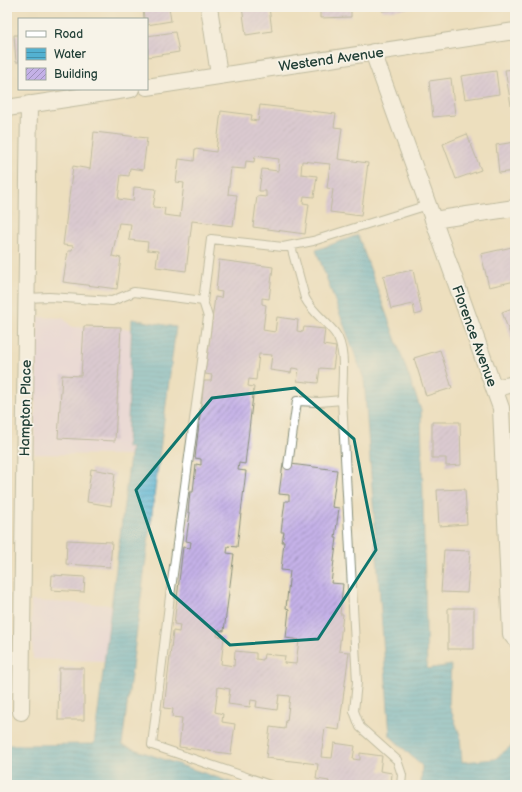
<svg xmlns="http://www.w3.org/2000/svg" width="522" height="792" font-family="'Balsamiq Sans',sans-serif">
  <style>
    .built { fill: #e6d3f0 }
    .water { fill: url(#water-rules); stroke: #397782 }
    .building { fill: url(#building-hatch) }
    .lines { fill: none; stroke-linecap: round; stroke-linejoin: round }
    .lane-casing { stroke: #868e79; stroke-width: 10 }
    .street-casing { stroke: #868e79; stroke-width: 18 }
    .lane { stroke: #fff; stroke-width: 8 }
    .street { stroke: #fff; stroke-width: 16 }
    .marked { fill: none; stroke: #0f766e; stroke-width: 3; stroke-linejoin: round }
    .labels { text-anchor: middle; stroke-width: 3.5; stroke-linejoin: round; paint-order: stroke }
    .street-label { font-size: 14px; fill: #1f3d34; stroke: #f7f3e8 }
  </style>
  <defs>
    <pattern id="water-rules" width="6" height="5" patternUnits="userSpaceOnUse"><rect width="6" height="5" fill="#53b1d1"/><path d="M0 2.5h6" fill="none" stroke="#4491aa"/></pattern>
    <pattern id="building-hatch" width="6" height="6" patternUnits="userSpaceOnUse"><rect width="6" height="6" fill="#c4b1e7"/><path d="M-1 1l2-2M0 6l6-6M5 7l2-2" fill="none" stroke="#9f91bc"/></pattern>
  </defs>
  <rect width="100%" height="100%" fill="#f7f3e8"/>
  <filter id="ink" filterUnits="userSpaceOnUse"><feTurbulence type="fractalNoise" baseFrequency=".025" numOctaves="2"/><feDisplacementMap in="SourceGraphic" scale="8" xChannelSelector="R" yChannelSelector="G"/><feConvolveMatrix kernelMatrix="1 2 1 2 8 2 1 2 1" color-interpolation-filters="sRGB"/></filter>
  <filter id="wash" filterUnits="userSpaceOnUse"><feTurbulence type="fractalNoise" baseFrequency=".012" numOctaves="4" result="noise"/><feDisplacementMap in="SourceGraphic" scale="16" xChannelSelector="R" yChannelSelector="G"/><feGaussianBlur stdDeviation="0.9" result="paint"/><feColorMatrix in="noise" values="0 0 0 0 0 0 0 0 0 0 0 0 0 0 0 0 0 1.4 0 .05"/><feComposite in="paint" operator="in"/></filter>
  <g filter="url(#wash)">
    <rect width="100%" height="100%" fill="#eddfbe"/>
    <!-- built -->
    <path class="built" d="M 38,317 L 63,318 L 72,327 L 132,329 L 132,319 L 127,447 L 131,448 L 130,455 L 34,454 Z
      M 31,601 L 112,605 L 105,661 L 33,659 Z"/>
    <!-- water -->
    <path class="water" d="M 358,235 L 421,410 L 427,669 L 451,665 L 449,705 L 460,735 L 462,762 L 495,759 L 515,743 L 515,785 L 421,785 L 422,766 L 390,736 L 364,379 L 316,250 Z
      M 132,319 L 176,327 L 122,745 L 239,785 L 7,785 L 7,745 L 94,744 L 131,448 L 127,447 Z"/>
    <g id="blocks">
      <!-- building -->
      <path class="building" d="M 143,7 L 169,7 L 171,21 L 147,25 L 147,19 L 144,19 Z
        M 242,7 L 269,7 L 272,31 L 246,35 Z
        M 320,7 L 351,7 L 351,17 L 320,18 Z
        M 382,7 L 410,7 L 410,8 L 382,11 Z
        M 175,32 L 179,52 L 148,57 L 147,36 Z
        M 14,35 L 19,35 L 19,62 L 16,62 Z
        M 515,69 L 515,105 L 511,105 L 505,70 Z
        M 496,71 L 499,94 L 465,99 L 461,76 Z
        M 451,78 L 455,115 L 433,117 L 429,81 Z
        M 260,105 L 336,114 L 334,127 L 342,128 L 338,159 L 368,163 L 361,216 L 330,212 L 333,189 L 327,188 L 330,164 L 302,161 L 301,174 L 317,176 L 314,197 L 304,196 L 303,203 L 309,204 L 305,234 L 253,227 L 257,196 L 266,197 L 266,191 L 259,191 L 262,169 L 278,171 L 279,159 L 255,156 L 254,162 L 246,161 L 245,169 L 231,168 L 228,194 L 237,195 L 233,226 L 192,221 L 186,271 L 156,267 L 158,251 L 147,250 L 148,242 L 129,240 L 131,224 L 119,223 L 112,256 L 121,258 L 117,289 L 63,282 L 68,251 L 72,251 L 73,246 L 63,245 L 73,166 L 90,169 L 94,132 L 147,138 L 143,170 L 130,168 L 129,176 L 121,175 L 118,199 L 133,201 L 134,187 L 156,189 L 153,207 L 165,208 L 164,215 L 180,217 L 184,183 L 176,182 L 179,159 L 194,161 L 195,149 L 216,152 L 221,111 L 252,115 L 251,120 L 258,121 Z
        M 467,134 L 481,170 L 456,179 L 443,144 Z
        M 515,142 L 515,171 L 499,173 L 496,145 Z
        M 512,247 L 515,259 L 515,281 L 489,287 L 481,254 Z
        M 219,260 L 273,267 L 269,299 L 262,298 L 262,304 L 266,305 L 263,330 L 275,332 L 277,317 L 298,320 L 297,331 L 303,332 L 304,327 L 325,329 L 323,345 L 336,347 L 333,369 L 320,368 L 318,383 L 297,381 L 299,369 L 292,368 L 291,373 L 270,370 L 272,355 L 259,354 L 256,380 L 249,379 L 248,386 L 254,387 L 245,464 L 239,463 L 238,470 L 246,471 L 237,547 L 228,546 L 227,553 L 234,554 L 224,631 L 218,630 L 217,636 L 224,637 L 221,664 L 234,666 L 235,651 L 256,653 L 256,659 L 263,660 L 264,654 L 285,656 L 284,663 L 296,664 L 299,640 L 286,638 L 289,609 L 286,608 L 290,571 L 281,570 L 284,542 L 282,542 L 284,532 L 281,532 L 285,501 L 289,501 L 289,495 L 279,494 L 283,463 L 337,470 L 332,507 L 339,508 L 335,538 L 337,538 L 331,583 L 343,584 L 340,614 L 343,614 L 339,651 L 349,652 L 339,730 L 325,728 L 321,757 L 332,758 L 334,743 L 355,746 L 353,759 L 360,760 L 360,753 L 382,756 L 380,771 L 392,773 L 391,785 L 328,785 L 329,781 L 316,779 L 318,764 L 266,758 L 270,727 L 285,729 L 286,720 L 287,721 L 290,696 L 279,695 L 277,710 L 256,707 L 257,701 L 251,700 L 250,707 L 228,704 L 230,689 L 218,687 L 215,712 L 223,714 L 222,722 L 235,724 L 231,754 L 179,747 L 182,718 L 172,717 L 173,709 L 164,708 L 173,631 L 179,632 L 180,625 L 174,624 L 183,547 L 190,548 L 191,542 L 186,541 L 190,513 L 188,513 L 190,492 L 193,492 L 196,464 L 201,465 L 201,459 L 195,458 L 204,381 L 211,381 L 212,375 L 205,374 L 215,297 L 221,298 L 222,292 L 216,291 Z
        M 413,270 L 422,313 L 415,315 L 413,304 L 391,309 L 383,276 Z
        M 515,307 L 515,349 L 502,312 Z
        M 84,326 L 121,327 L 115,441 L 58,438 L 62,375 L 81,376 Z
        M 440,350 L 452,388 L 426,396 L 414,358 Z
        M 432,422 L 460,422 L 461,465 L 446,466 L 446,458 L 432,458 Z
        M 91,469 L 115,473 L 111,506 L 87,502 Z
        M 465,489 L 467,524 L 439,526 L 437,490 Z
        M 67,540 L 112,542 L 110,567 L 66,564 Z
        M 444,550 L 470,551 L 467,593 L 441,592 Z
        M 52,575 L 85,577 L 84,592 L 51,590 Z
        M 448,608 L 474,608 L 474,649 L 448,649 Z
        M 59,668 L 84,668 L 84,720 L 58,720 Z"/>
    </g>
  </g>
  <g filter="url(#ink)">
    <use href="#blocks" fill-opacity="0" stroke="#868e79" stroke-width="1"/>
    <g class="lines">
      <defs>
        <path id="lane" d="M 291,246 L 305,298 C 312,312 326,321 335,333 C 347,349 342,380 342,400 L 357,682 L 354,711 L 360,727 L 397,760 L 402,775 L 401,785
          M 27,298 L 49,297 L 112,301 L 134,292 L 203,301
          M 288,465 L 297,401 L 319,402 L 342,400
          M 270,785 L 152,745 L 170,596 L 208,317 L 203,301 L 211,239 L 283,247 L 313,241 L 428,205"/>
        <path id="street" d="M 209,7 L 219,75
          M 373,52 L 501,408 L 511,634 L 515,639
          M 147,87 L 515,31
          M 7,108 L 131,89
          M 433,220 L 515,208
          M 494,388 L 515,384
          M 21,712 L 29,104"/>
      </defs>
      <!-- lane casing -->
      <use href="#lane" class="lane-casing"/>
      <!-- street casing -->
      <use href="#street" class="street-casing"/>
      <!-- lane -->
      <use href="#lane" class="lane"/>
      <!-- street -->
      <use href="#street" class="street"/>
    </g>
  </g>
  <!-- marked area -->
  <path d="M0 0H522V792H0ZM 295,388 L 354,439 L 376,550 L 318,639 L 230,645 L 171,593 L 136,490 L 212,398 Z" fill="#eddfbe" fill-opacity=".55" fill-rule="evenodd"/>
  <path class="marked" d="M 295,388 L 354,439 L 376,550 L 318,639 L 230,645 L 171,593 L 136,490 L 212,398 Z"/>
  <g class="labels">
    <!-- street labels -->
    <g class="street-label">
      <text transform="translate(331 59) rotate(-8)" y="5">Westend Avenue</text>
      <text transform="translate(475 336) rotate(70)" y="5">Florence Avenue</text>
      <text transform="translate(25 408) rotate(-89)" y="5">Hampton Place</text>
    </g>
  </g>
  <!-- margin -->
  <rect width="522" height="792" fill="none" stroke="#f7f3e8" stroke-width="24"/>
  <!-- legend -->
  <rect x="18" y="18" width="130" height="72" fill="#f7f3e8" stroke="#a1aaa0"/>
  <rect x="26" y="31" width="20" height="6" fill="#ffffff" stroke="#a1aaa0"/>
  <text x="54" y="38" font-size="12" fill="#1f3d34">Road</text>
  <rect x="26" y="48" width="20" height="12" fill="url(#water-rules)" stroke="#a1aaa0"/>
  <text x="54" y="58" font-size="12" fill="#1f3d34">Water</text>
  <rect x="26" y="68" width="20" height="12" fill="url(#building-hatch)" stroke="#a1aaa0"/>
  <text x="54" y="78" font-size="12" fill="#1f3d34">Building</text>
</svg>
